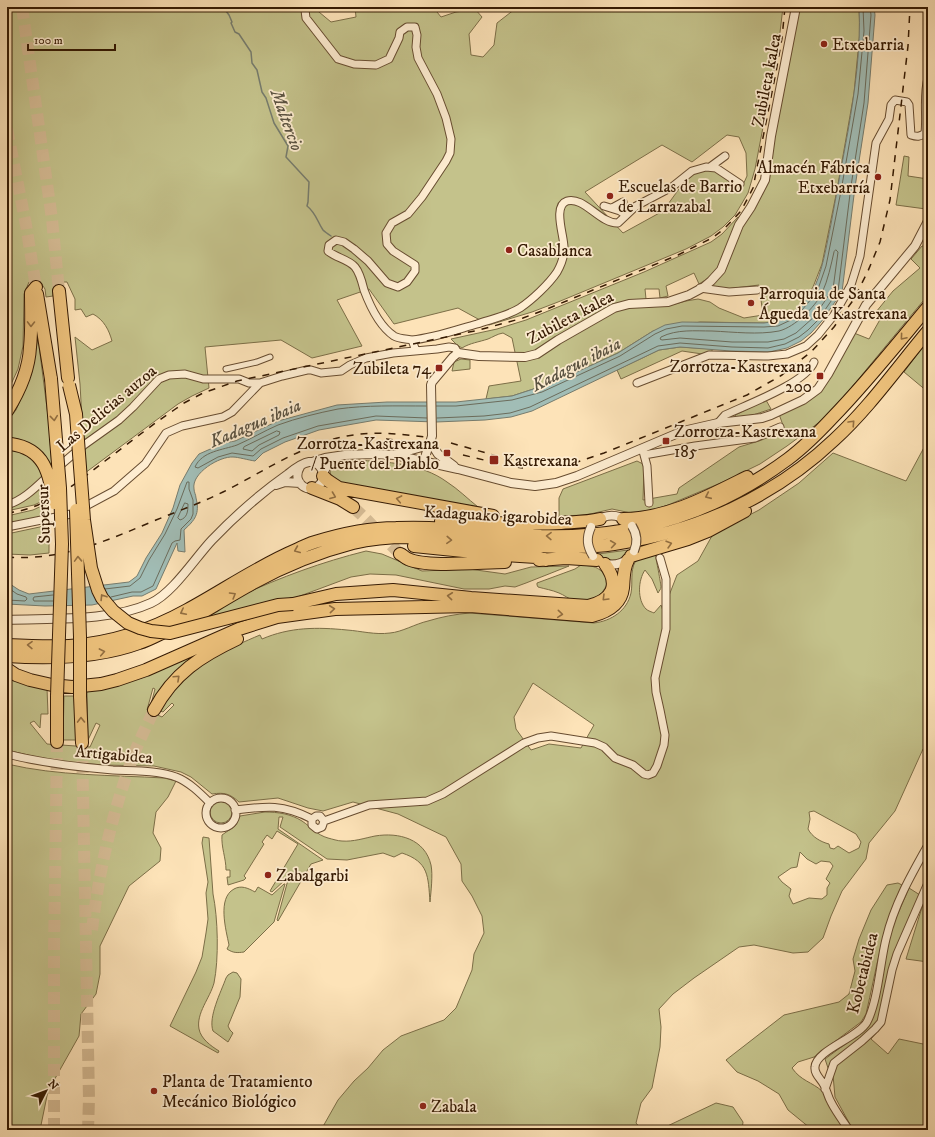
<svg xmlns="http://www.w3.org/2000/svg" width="935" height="1137" font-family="'IM FELL DW Pica',serif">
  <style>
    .green { fill: #c4c28b; stroke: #7c6e47; fill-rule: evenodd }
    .water { fill: #a1bdb6; stroke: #767c6e }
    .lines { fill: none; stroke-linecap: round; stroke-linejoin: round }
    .shore { stroke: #6b6c5c; stroke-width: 1 }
    .stream { stroke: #767c6e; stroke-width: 1.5 }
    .motorway-tunnel { stroke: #d5bb94; stroke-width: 12; stroke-dasharray: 12 6; stroke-linecap: butt }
    .pedestrian-casing { stroke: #674c30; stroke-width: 7 }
    .minor-casing { stroke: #674c30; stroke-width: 9 }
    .tertiary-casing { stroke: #674c30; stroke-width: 10 }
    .motorway-casing { stroke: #351a03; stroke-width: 14 }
    .pedestrian { stroke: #feedd1; stroke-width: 5 }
    .minor { stroke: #feedd1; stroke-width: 7 }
    .tertiary { stroke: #feedd1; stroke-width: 8 }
    .motorway { stroke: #eec27c; stroke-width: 12 }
    .rail { stroke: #351a03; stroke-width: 1.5; stroke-dasharray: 7 7; stroke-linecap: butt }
    .tertiary-bridge-casing { stroke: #674c30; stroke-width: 10; stroke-linecap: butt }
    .motorway-bridge-casing { stroke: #351a03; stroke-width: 14; stroke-linecap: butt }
    .tertiary-bridge { stroke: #feedd1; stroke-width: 8 }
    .motorway-bridge { stroke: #eec27c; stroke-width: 12 }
    .oneway { stroke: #926e40 }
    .poi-dot { fill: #8f2418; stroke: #feedd1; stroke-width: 1.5 }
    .labels { text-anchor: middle; stroke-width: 3.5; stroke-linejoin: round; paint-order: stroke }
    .poi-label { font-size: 17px; fill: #351a03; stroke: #feedd1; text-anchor: start }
    .street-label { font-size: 17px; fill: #351a03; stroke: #feedd1 }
    .water-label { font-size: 18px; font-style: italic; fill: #5b5342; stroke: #feedd1 }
  </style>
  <rect width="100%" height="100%" fill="#fde3b8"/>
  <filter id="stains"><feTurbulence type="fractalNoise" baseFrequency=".005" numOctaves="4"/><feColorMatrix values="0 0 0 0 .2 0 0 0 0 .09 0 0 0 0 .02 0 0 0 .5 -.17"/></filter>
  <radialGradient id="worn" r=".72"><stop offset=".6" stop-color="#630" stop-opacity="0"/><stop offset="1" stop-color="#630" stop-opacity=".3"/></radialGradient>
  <!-- green -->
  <path class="green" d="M 7,7 L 313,7 L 331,22 L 356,17 L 355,7 L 433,7 L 441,17 L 456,12 L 475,9 L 482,17 L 469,34 L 471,55 L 483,57 L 494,45 L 497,23 L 515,9 L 514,7 L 783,7 L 778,49 L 755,169 L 748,193 L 735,215 L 723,227 L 711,236 L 686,249 L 558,302 L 532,312 L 489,325 L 458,308 L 394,324 L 369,289 L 337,300 L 362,346 L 312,358 L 281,340 L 205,347 L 209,388 L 192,396 L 178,404 L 85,473 L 80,384 L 75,337 L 92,350 L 112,341 C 109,330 104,320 93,314 L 86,317 L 81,309 L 75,310 L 75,299 L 67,282 L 56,282 L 53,290 L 53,296 L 46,297 L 45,289 L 39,280 L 29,282 L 24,294 L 23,346 L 18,369 L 7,393 ZM 727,135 L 739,137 L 746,153 L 747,176 L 742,187 L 716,170 L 707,169 L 694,173 L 687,178 L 663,211 L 623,233 L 585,192 L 662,145 L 692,162 Z
    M 798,7 L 859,7 L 860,31 L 854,93 L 837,190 L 822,264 L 813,287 L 800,307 L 778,322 L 764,323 L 700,322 L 653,331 L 618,353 L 555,382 L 512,396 L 486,399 L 489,386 L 521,381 L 512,338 L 503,333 C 497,334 493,337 488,339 C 479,342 470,343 462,348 L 457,345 L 451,339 L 497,329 L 526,320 L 644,272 L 711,242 L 722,234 L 738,217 L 740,218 L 718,267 L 710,277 L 699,284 L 694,273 L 666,286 L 668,296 L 660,298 L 659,289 L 645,289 L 646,299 L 649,307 L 671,305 L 686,301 L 698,299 L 710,302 L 719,308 L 744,318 L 763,315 L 759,285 L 726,289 L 711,287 L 723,271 L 744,222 L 766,179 Z
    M 904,156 L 909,157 L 908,176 L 928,179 L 928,205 L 926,209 L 896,205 Z
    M 922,246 L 928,246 L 928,295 L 842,399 L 821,421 L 787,446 L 760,464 L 723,482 L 668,505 L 641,514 L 631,513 L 612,509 L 586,515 L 559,516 L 559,498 L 563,489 L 637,461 L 643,464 L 644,469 L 643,500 L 677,494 L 679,488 L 739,447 L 759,441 L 785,431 L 779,414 L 810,400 L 821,391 L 854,333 L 869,339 L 882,316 L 876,312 L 893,291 L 920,268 L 911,259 Z
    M 38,338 L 49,424 L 52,468 L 38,449 L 32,445 L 7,440 L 7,421 L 16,410 L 31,375 Z
    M 928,340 L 928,392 L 904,372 Z
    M 680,347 L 713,349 L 709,355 L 682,351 L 621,379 L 617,370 L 659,350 Z
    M 461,359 L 470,360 L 470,369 L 452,371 L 454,362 Z
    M 766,400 L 771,409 L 753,415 L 736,417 L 735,415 Z
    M 928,440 L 928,751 L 923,749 L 895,811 L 869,843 L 866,859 L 842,891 L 831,916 L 823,938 L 808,952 L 793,953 L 754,945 L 739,947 L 694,978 L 673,994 L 659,1009 L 661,1027 L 660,1047 L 652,1088 L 641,1103 L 636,1123 L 642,1130 L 321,1130 L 338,1100 L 354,1081 L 368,1068 L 383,1050 L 401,1036 L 444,1020 L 456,1008 L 472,970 L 474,954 L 484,933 L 482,916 L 472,896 L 462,881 L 461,864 L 446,837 L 398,814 L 353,802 L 323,811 L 308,808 L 278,798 L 239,802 C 230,794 225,792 212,794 L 191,777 L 181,772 L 154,766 L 103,765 L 53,761 L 7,750 L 7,674 L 47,688 L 48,714 L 41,714 L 40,728 L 34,721 L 30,723 L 47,744 L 90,747 L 100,725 L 96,723 L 88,740 L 87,691 L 222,641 L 150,708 L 155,689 L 153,688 L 147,710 L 162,717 L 174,705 L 172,703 L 163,712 L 160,711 C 164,701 171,694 178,686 C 202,661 229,648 260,635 L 262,639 C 290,627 317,627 347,630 C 361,631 375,635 390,633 C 402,632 415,624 428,621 C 441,617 456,614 470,613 L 594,623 C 611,621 627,611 631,593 C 633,582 630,572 635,562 L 643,557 L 655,554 C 656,558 661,584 661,587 C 661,589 659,591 658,593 L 652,579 L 645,570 C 638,580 637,600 646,609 C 648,611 652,612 654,613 L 661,605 L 663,611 L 677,575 L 698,561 L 713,534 L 759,510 L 799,483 L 833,453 L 906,481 ZM 533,683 L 594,725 L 581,748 L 549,744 L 531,750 L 516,729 L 514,717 ZM 814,811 L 856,834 L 861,842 L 859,848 L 849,853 L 838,846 L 834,849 L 830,848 L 829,844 C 821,842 812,837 808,829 L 810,819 L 809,812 ZM 800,852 L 807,859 L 816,864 L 821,861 L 830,862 L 833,866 L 826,879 L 830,883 L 827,888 L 827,895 L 822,899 L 809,898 L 793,904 L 789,896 L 791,889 L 782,882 L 778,877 L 791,868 L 797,867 Z
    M 7,448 L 18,448 L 38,463 L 45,483 L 47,499 L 34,505 L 7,511 Z
    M 356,460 C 387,462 421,463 447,482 C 458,489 468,499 478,507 L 344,484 L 336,479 L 330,474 C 332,459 344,461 356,460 Z
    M 48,503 L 48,514 L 28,520 L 7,523 L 7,516 L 33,510 Z
    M 49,525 L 49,553 L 30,555 L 7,554 L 7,534 Z
    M 628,550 C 619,564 610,562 598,554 Z
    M 366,551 L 382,554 L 422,571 L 469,569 L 505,574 L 531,567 L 569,566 L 526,583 L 515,587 L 505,586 L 489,589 L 464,589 L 396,575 L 370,574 L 351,577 L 292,599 L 192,623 C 208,614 223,604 240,596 C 281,577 322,562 366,551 Z
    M 581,565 C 595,566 601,567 608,581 C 604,596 589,604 573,600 C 569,599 564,595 559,593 C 552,590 545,589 538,587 L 537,585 L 537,583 L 575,569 Z
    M 64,696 L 75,696 L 76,740 L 63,740 Z
    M 7,764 C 58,776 112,775 164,778 L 176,781 L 168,797 L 156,812 L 153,833 L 161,848 L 160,861 L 129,886 L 100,946 L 100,974 L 96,994 L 81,1014 L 79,1036 L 48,1091 L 40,1130 L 7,1130 Z
    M210 812a11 11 0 1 1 22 0a11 11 0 1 1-22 0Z
    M 265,812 C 278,812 291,814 302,821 C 311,827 317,835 328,838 C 332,839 338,841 342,841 C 353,842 365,838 375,836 C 399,832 425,839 431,865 C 433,875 431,891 430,902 C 428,876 429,862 402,853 L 394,857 L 383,853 L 347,860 L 327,859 L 280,827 L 283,817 L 279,817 L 278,829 L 323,860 L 311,864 L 278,921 L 277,920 L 288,880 L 286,879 L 272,892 L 270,891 L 298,844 L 277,831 L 272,839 L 267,835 L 262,842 L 264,844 L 244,876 L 246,878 L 244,880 L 228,885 L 227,877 L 230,877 L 230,870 L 226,870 C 226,858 221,847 222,835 L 235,826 L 240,816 Z
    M 203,837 L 209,838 L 213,894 C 218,918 219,959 214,983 C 210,998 196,1013 199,1029 C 201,1039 211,1046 219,1051 L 218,1053 L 170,1026 L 196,972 L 202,957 L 206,933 L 208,919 L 206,893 L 208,882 L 202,843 Z
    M 898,883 L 902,885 C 883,925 876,971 866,1014 L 861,1022 L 814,1057 L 798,1062 L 792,1068 C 801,1081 812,1082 822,1091 C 828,1097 839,1121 845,1130 L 811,1130 L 810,1128 L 788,1110 L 779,1094 L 758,1081 L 737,1072 L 726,1060 L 784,1015 L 839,1002 L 849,994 L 855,971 L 853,959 L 859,939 L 871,910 L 887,885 Z
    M 284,884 L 285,884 L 274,922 L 244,952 C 237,953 233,953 227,949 L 229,945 C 226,930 217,898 234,889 C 241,885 248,888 255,892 L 258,887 L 272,895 Z
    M 909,888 L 920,895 L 878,1020 L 883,1025 L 871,1039 L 888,1054 L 899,1039 L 928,1045 L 928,1130 L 853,1130 L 835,1097 L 833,1075 L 829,1071 L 825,1059 L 867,1028 L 872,1018 L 892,927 Z
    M 928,888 L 928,962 L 906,959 Z
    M 233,972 L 237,973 L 241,979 L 240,997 L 228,1026 L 230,1030 L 233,1033 L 228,1042 L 213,1031 C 208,1017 221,992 226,978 L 228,975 Z
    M 716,1103 L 733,1107 L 743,1122 L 742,1130 L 659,1130 Z"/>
  <!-- water -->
  <path class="water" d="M 859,7 L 874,7 L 875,15 L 868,103 L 855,187 L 842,292 L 821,322 L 811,333 L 801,341 L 787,348 L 769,352 L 731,351 L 680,347 L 659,350 L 532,411 L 511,417 L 485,420 L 436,422 L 376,420 L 319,430 L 285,442 L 263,453 L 255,461 C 248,460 238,457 233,457 C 220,456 191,473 194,489 C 194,492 196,495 196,498 C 200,514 195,520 184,530 L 185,552 L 178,551 L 177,543 L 156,589 L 142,596 L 133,596 L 92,605 L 45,606 L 7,604 L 7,582 L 19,590 L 29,594 L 129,582 L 137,576 L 146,558 L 162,533 L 173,508 L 180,485 L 192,463 L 199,454 L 224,443 L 235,441 L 278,421 L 337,405 L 387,402 L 456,402 L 512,396 L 555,382 L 618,353 L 653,331 L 665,325 L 682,322 L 764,323 C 788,320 800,310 812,291 C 822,276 827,242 831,224 C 837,193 842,162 848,131 C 855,90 861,49 859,7 Z"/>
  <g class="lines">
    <!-- shore -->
    <path class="shore" d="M 836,250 L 838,252 L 833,289 L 814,317 L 796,333 L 784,339 L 768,342 L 732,342 L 680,338 L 662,340 L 660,339 L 661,337 C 677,329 695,331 712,331 C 734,332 758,335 779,331 C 795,327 815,307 822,293 C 828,280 831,265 834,252 Z
      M 426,406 C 397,406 366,405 338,409 C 318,413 297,418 278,425 C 264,431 251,439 237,445 C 223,450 202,451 195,467 L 198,468 L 218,457 L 232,453 L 253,456 L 261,449 L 283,438 L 318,426 L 376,416 L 427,418
      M 436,406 L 456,406 L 512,400 L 542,392 L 620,356 L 655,334 L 666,329 L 682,326 L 764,327 L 778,326 L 793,319 L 802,310 L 817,292 L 826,266 L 841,191 L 858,94 L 864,31 L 863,7
      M 437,418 L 484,416 L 510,413 L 530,407 L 658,346 L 680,343 L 732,347 L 768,348 L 785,344 L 799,337 L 808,330 L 818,320 L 838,291 L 851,186 L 864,103 L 871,15 L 870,7
      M 277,431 L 280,432 L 279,435 L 259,445 L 252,451 L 243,449 L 244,447 Z
      M 185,503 L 188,504 C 188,512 187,518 180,520 L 178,518 Z
      M 7,587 L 17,594 L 26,597 L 27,599 L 25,601 L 7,600
      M 105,589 L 130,586 L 140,578 L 149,560 L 165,534 L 177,509 L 187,482 L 189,482 L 189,489 L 193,500 L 193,514 L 191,519 L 181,529 L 180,540 L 175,541 L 172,543 L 153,586 L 141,592 L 132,592 L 111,597
      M 53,601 L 34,601 L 33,599 L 34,597 L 53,595"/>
    <!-- stream -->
    <path class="stream" d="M 223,7 L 229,15 L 232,22 L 231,23 L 235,32 L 239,34 L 251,52 L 252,63 L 257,70 L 262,92 L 266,98 L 274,123 L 288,146 L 286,157 L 309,182 L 308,202 L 307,206 C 316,213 317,221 323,230 C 325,232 328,234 331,236"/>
    <!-- motorway-tunnel -->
    <path class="motorway-tunnel" d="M 22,7 L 52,219 L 59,291
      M 7,129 L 26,225 L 36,287
      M 353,507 L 365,518 L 400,554
      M 82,743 L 89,1099 L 88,1130
      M 92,930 C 99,868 114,806 136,749 C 142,735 148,723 154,710
      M 54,1130 L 54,951 L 57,742"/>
    <defs>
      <path id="pedestrian" d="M 226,369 L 257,362 L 270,357"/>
      <path id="minor" d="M 307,7 L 305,10 L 306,18 L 338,59 L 354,64 L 376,65 L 389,59 L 399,38 L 400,32 L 407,27 L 415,27 L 417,35 L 416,47 L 418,58 L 437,94 L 446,118 L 451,139 L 450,153 L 446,161 L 422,197 L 408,214 L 392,223 L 386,233 L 387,244 L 393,251 L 415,265 L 415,271 L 407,282 L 398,287 L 387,283 L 368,261 L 354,249 L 344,242 L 336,240 L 329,245 L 328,251 C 336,258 348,259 355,267 C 360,273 362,282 364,290 C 370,306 379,326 394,336 C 399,339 407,339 412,340 L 416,351
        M 710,167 L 725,156
        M 604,206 L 620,211 L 626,215
        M 612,208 L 623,202
        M 700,288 L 729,292 L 757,290
        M 412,340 C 434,338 456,330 477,324 C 492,319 507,316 520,308 C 532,300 549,284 557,272 C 561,265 564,257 564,249 C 565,238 552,206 567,201 C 584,196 600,224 618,223 L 636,206 L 672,187 L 692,171 L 706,167 L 716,168 L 740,184
        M 637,383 L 709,355 L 768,356 L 787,354 L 806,346 L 818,335 L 834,315 L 851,285 L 860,256 L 876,143 L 889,119 L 891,105 L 895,100 L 907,102 L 909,105 L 911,135 C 917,137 920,137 925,133 C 927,115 923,96 928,78
        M 718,423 L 725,415 C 746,405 806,383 814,362
        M 643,451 L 647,466 L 649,503
        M 644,455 L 695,446 L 755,438 L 780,427
        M 57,468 L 84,445 L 119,420 L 133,407 L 159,379 L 169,375 L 185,374 L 203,379 L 239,379 L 249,383 L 260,383
        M 7,505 C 24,500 37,486 49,475
        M 7,527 L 71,514 L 114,491 L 145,464 L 166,433 L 182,426 L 223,417 L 232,412 L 260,383 L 282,376 L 307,370 L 311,370 L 321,373 L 341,371 L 350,365 L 366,358 L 393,353 L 437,349 L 449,347 L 455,348 L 458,353
        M 7,754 C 42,763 77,767 113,770 C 130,771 160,770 176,777 C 189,782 200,793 210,803
        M206 813a15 15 0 1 1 30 0a15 15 0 1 1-30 0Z
        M 235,810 C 267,806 283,804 312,819
        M 312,819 L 312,825 L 317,829 L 322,827 L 324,821
        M 312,819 L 316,816 L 320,816 L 324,821
        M 324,821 L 369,805 L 427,801 L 443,794 L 524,743 L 538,738 L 551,736 L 595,743 L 604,747 L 615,758 L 633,765 L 644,774 L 648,775 L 653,773 L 657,766 L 664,745 L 665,735 L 660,710 L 656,692 L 655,678 L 666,629 L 666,579 L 660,558
        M 825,1089 L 834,1063 L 862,1041 L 875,1029 L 881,1022 L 892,970 L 897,954 L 928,883
        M 849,1130 C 843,1121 836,1112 831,1102 C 828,1097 827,1091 824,1085 C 821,1079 814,1074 815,1067 C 816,1050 858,1038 867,1022 C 878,1001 880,963 886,939 C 894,905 911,875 928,845"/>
      <path id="tertiary" d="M 431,443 L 438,454 L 454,466
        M 397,454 L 422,447 L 431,443
        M 425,461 C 425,452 430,445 432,436 L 431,385 L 432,382 L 453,357 L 458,353 L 479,356 L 525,357 L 537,354 L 558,340 L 614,308 L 629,304 L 668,302 L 689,295 L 704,287 L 711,281 L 721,270 L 739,225 L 751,207 L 765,180 L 771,136 L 796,7
        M 312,462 L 325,458 L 345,455 L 373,454 L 395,455 L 458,469 L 511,483 L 535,486 L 556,483 L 577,476 L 683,431 L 718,423 L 762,418 L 771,415 L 803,400 L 818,389 L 828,374 L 866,305 L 915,246 L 928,221
        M 323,473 L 327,466 L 338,457
        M 276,485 L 285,482 L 300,483
        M 597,521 C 606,514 617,514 627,521
        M 603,563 C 612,566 620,565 628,559
        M 7,620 C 52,618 110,622 151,603 C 173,593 195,558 212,540 C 235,516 261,493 288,474 C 293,470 302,463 309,462 C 320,461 327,474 321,483 C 311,497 290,483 300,467"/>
      <path id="motorway" d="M 59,291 L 68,378
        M 37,294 L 51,379
        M 7,411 C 19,392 29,369 30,347 C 32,329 31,311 31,293 L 36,287
        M 323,476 L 327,480 L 339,488 L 493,516
        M 312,488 L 340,499 L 353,507
        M 623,519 C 667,519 709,496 747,477
        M 441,521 C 481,522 521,525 561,523 C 574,522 587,522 600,519
        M 414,546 L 503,555 L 536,557 L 546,560
        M 400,554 C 403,555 405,558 408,559 C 427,568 482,562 505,562
        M 631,556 L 688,539 L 708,531 L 745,511
        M 539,560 L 566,558 L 597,560
        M 285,608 L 293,604 L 336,594 L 393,590 L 471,598 L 588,606 C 613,600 620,585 605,564
        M 7,645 C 27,646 49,647 69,646 C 111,643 151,630 187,610 C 224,590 258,566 296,550 C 302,547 308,544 315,542 C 341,534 369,528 396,528 C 444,526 493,533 541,536 C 633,539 714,514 788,459 C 804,447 819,432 833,417 C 867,382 897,344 928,307
        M 7,656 C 51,659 98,658 139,643 C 146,641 152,638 158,635 C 172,628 186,622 200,614 C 217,604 235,593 253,583 C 284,566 318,552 353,543 C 410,529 479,544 537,546 C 563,547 589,548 614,544 C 696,532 774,497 834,440 C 869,408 897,368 928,331
        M 7,669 L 16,675 L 30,680 L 52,685 L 72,687 L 101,684 L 117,680 L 146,670 L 239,629 L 277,617 L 335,609 L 470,606 L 592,616 C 607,612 621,605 623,588 C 624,578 623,569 628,560
        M 80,696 L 82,743
        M 154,710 C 174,673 201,656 237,639
        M 57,742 L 57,696"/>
    </defs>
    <!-- pedestrian casing -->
    <use href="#pedestrian" class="pedestrian-casing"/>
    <!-- minor casing -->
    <use href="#minor" class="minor-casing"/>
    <!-- tertiary casing -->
    <use href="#tertiary" class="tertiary-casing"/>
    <!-- motorway casing -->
    <use href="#motorway" class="motorway-casing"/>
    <!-- pedestrian -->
    <use href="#pedestrian" class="pedestrian"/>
    <!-- minor -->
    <use href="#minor" class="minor"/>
    <!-- tertiary -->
    <use href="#tertiary" class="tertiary"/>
    <!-- motorway -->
    <use href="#motorway" class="motorway"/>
    <!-- rail -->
    <path class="rail" d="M 386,439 L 410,442
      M 451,443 L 532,466 L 552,466 L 574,463 L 604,453 L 747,395 L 782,375 L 812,351 L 834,327 L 854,299 L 868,271 L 880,242 L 890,200 L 908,46 L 910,7
      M 463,455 L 509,466 L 523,468
      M 7,513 C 46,509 75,484 105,461 C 128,444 150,426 174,410 L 184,403 L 203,393 L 237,381 L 479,330 L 523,318 L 547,309 L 678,255 L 712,238 L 724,229 L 741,211 L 753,188 L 776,72 L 782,38 L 785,7
      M 7,557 C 62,561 106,541 156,520 C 178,511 201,503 223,492 C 263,472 301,445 347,436 C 373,431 399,434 425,437"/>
    <defs>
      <path id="tertiary-bridge" d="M 632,526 C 637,534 638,542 634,551
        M 591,527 C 586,538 587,546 593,556"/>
      <path id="motorway-bridge" d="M 51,379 L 60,488 L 62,544 L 57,696
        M 69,385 L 76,414 L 84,520 L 91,568 L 98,590 L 102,598 L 113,611 L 128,623 L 140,628 L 151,631 L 170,633 L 278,605 L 293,604
        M 11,444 C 45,449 49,473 54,503
        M 76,510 L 80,637 L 80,696"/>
    </defs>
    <!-- tertiary-bridge casing -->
    <use href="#tertiary-bridge" class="tertiary-bridge-casing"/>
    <!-- motorway-bridge casing -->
    <use href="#motorway-bridge" class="motorway-bridge-casing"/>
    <!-- tertiary-bridge -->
    <use href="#tertiary-bridge" class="tertiary-bridge"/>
    <!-- motorway-bridge -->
    <use href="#motorway-bridge" class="motorway-bridge"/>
  </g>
  <!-- one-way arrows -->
  <defs><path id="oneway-chevron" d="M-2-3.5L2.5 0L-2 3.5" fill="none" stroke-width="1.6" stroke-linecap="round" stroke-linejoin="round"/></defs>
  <g class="oneway">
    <use href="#oneway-chevron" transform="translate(31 324) rotate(91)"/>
    <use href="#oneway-chevron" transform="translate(903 337) rotate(130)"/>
    <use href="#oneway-chevron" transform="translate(54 418) rotate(84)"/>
    <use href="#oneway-chevron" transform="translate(852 423) rotate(-47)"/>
    <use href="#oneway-chevron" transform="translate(333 496) rotate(21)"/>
    <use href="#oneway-chevron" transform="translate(708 496) rotate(156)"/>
    <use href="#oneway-chevron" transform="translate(399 499) rotate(-169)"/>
    <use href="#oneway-chevron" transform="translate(549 536) rotate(-179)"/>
    <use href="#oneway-chevron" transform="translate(449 540) rotate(3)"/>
    <use href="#oneway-chevron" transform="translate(613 544) rotate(-8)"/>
    <use href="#oneway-chevron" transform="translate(669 544) rotate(-16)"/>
    <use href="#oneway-chevron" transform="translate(297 550) rotate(157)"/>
    <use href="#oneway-chevron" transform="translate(78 559) rotate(-92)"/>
    <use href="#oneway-chevron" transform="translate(233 595) rotate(-31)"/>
    <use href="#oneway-chevron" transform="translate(450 596) rotate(-174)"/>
    <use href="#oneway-chevron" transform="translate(103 597) rotate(-122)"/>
    <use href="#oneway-chevron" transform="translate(605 598) rotate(135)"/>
    <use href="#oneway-chevron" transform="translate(332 609) rotate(-6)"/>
    <use href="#oneway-chevron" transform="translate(183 612) rotate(153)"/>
    <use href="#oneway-chevron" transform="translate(560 614) rotate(5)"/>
    <use href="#oneway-chevron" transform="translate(30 645) rotate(-179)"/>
    <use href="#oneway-chevron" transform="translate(102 652) rotate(-11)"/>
    <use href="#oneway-chevron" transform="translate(177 678) rotate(-43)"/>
    <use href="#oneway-chevron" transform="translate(81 720) rotate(-91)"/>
  </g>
  <!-- markers -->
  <g class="poi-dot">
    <circle cx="824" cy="44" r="4"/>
    <circle cx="878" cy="177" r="4"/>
    <circle cx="610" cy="196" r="4"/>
    <circle cx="509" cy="250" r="4"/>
    <circle cx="751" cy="303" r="4"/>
    <rect x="435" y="364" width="8" height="8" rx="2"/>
    <rect x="816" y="372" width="8" height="8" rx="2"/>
    <rect x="662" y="437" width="8" height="8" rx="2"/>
    <rect x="443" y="449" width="8" height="8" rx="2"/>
    <rect x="489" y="455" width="10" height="10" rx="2"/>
    <circle cx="268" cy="875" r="4"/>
    <circle cx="154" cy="1091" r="4"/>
    <circle cx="423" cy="1106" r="4"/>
  </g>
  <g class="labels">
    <!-- poi labels -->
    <g class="poi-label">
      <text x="832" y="50">Etxebarria</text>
      <text x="870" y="173" text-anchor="end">Almacén Fábrica<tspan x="870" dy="20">Etxebarría</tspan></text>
      <text x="618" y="192">Escuelas de Barrio<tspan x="618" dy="20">de Larrazabal</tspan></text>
      <text x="517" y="256">Casablanca</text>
      <text x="759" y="299">Parroquia de Santa<tspan x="759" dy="20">Águeda de Kastrexana</tspan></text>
      <text x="812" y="372" text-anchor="end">Zorrotza-Kastrexana<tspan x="812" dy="20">200</tspan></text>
      <text x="431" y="374" text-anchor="end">Zubileta 74</text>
      <text x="674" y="437">Zorrotza-Kastrexana<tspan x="674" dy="20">185</tspan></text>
      <text x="439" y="449" text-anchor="end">Zorrotza-Kastrexana<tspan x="439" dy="20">/ Puente del Diablo</tspan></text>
      <text x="503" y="466">Kastrexana</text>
      <text x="276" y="881">Zabalgarbi</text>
      <text x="162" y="1087">Planta de Tratamiento<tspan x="162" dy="20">Mecánico Biológico</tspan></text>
      <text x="431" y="1112">Zabala</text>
    </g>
    <!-- street labels -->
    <g class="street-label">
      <text transform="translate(766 80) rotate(-79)" y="6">Zubileta kalea</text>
      <text transform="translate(570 317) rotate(-28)" y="6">Zubileta kalea</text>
      <text transform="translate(106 408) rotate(-40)" y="6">Las Delicias auzoa</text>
      <text transform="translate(43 514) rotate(-92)" y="6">Supersur</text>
      <text transform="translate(498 515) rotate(3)" y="6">Kadaguako igarobidea</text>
      <text transform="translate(114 754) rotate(5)" y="6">Artigabidea</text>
      <text transform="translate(862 973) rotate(-76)" y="6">Kobetabidea</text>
    </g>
    <!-- water labels -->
    <g class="water-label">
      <text transform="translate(287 120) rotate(70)" y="6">Maltercio</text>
      <text transform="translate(576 364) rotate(-27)" y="6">Kadagua ibaia</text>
      <text transform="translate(255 423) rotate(-23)" y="6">Kadagua ibaia</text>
    </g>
  </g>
  <!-- margin -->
  <rect width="935" height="1137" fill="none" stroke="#fde3b8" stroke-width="24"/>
  <rect x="8" y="8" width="919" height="1121" fill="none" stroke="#351a03" stroke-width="2"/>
  <rect x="12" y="12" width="911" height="1113" fill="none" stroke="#351a03"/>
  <!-- north arrow -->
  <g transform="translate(46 1091) rotate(48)" stroke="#feedd1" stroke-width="3" paint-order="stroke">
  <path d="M0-3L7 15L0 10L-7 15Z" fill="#351a03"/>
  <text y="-6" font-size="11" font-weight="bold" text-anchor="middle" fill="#351a03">N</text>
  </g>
  <!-- scale -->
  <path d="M28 44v6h87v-6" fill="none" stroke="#351a03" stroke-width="2"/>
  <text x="34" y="44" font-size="12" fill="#351a03" stroke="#feedd1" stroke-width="3" paint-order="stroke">100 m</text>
  <rect width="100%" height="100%" filter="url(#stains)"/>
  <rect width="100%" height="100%" fill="url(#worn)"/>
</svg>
